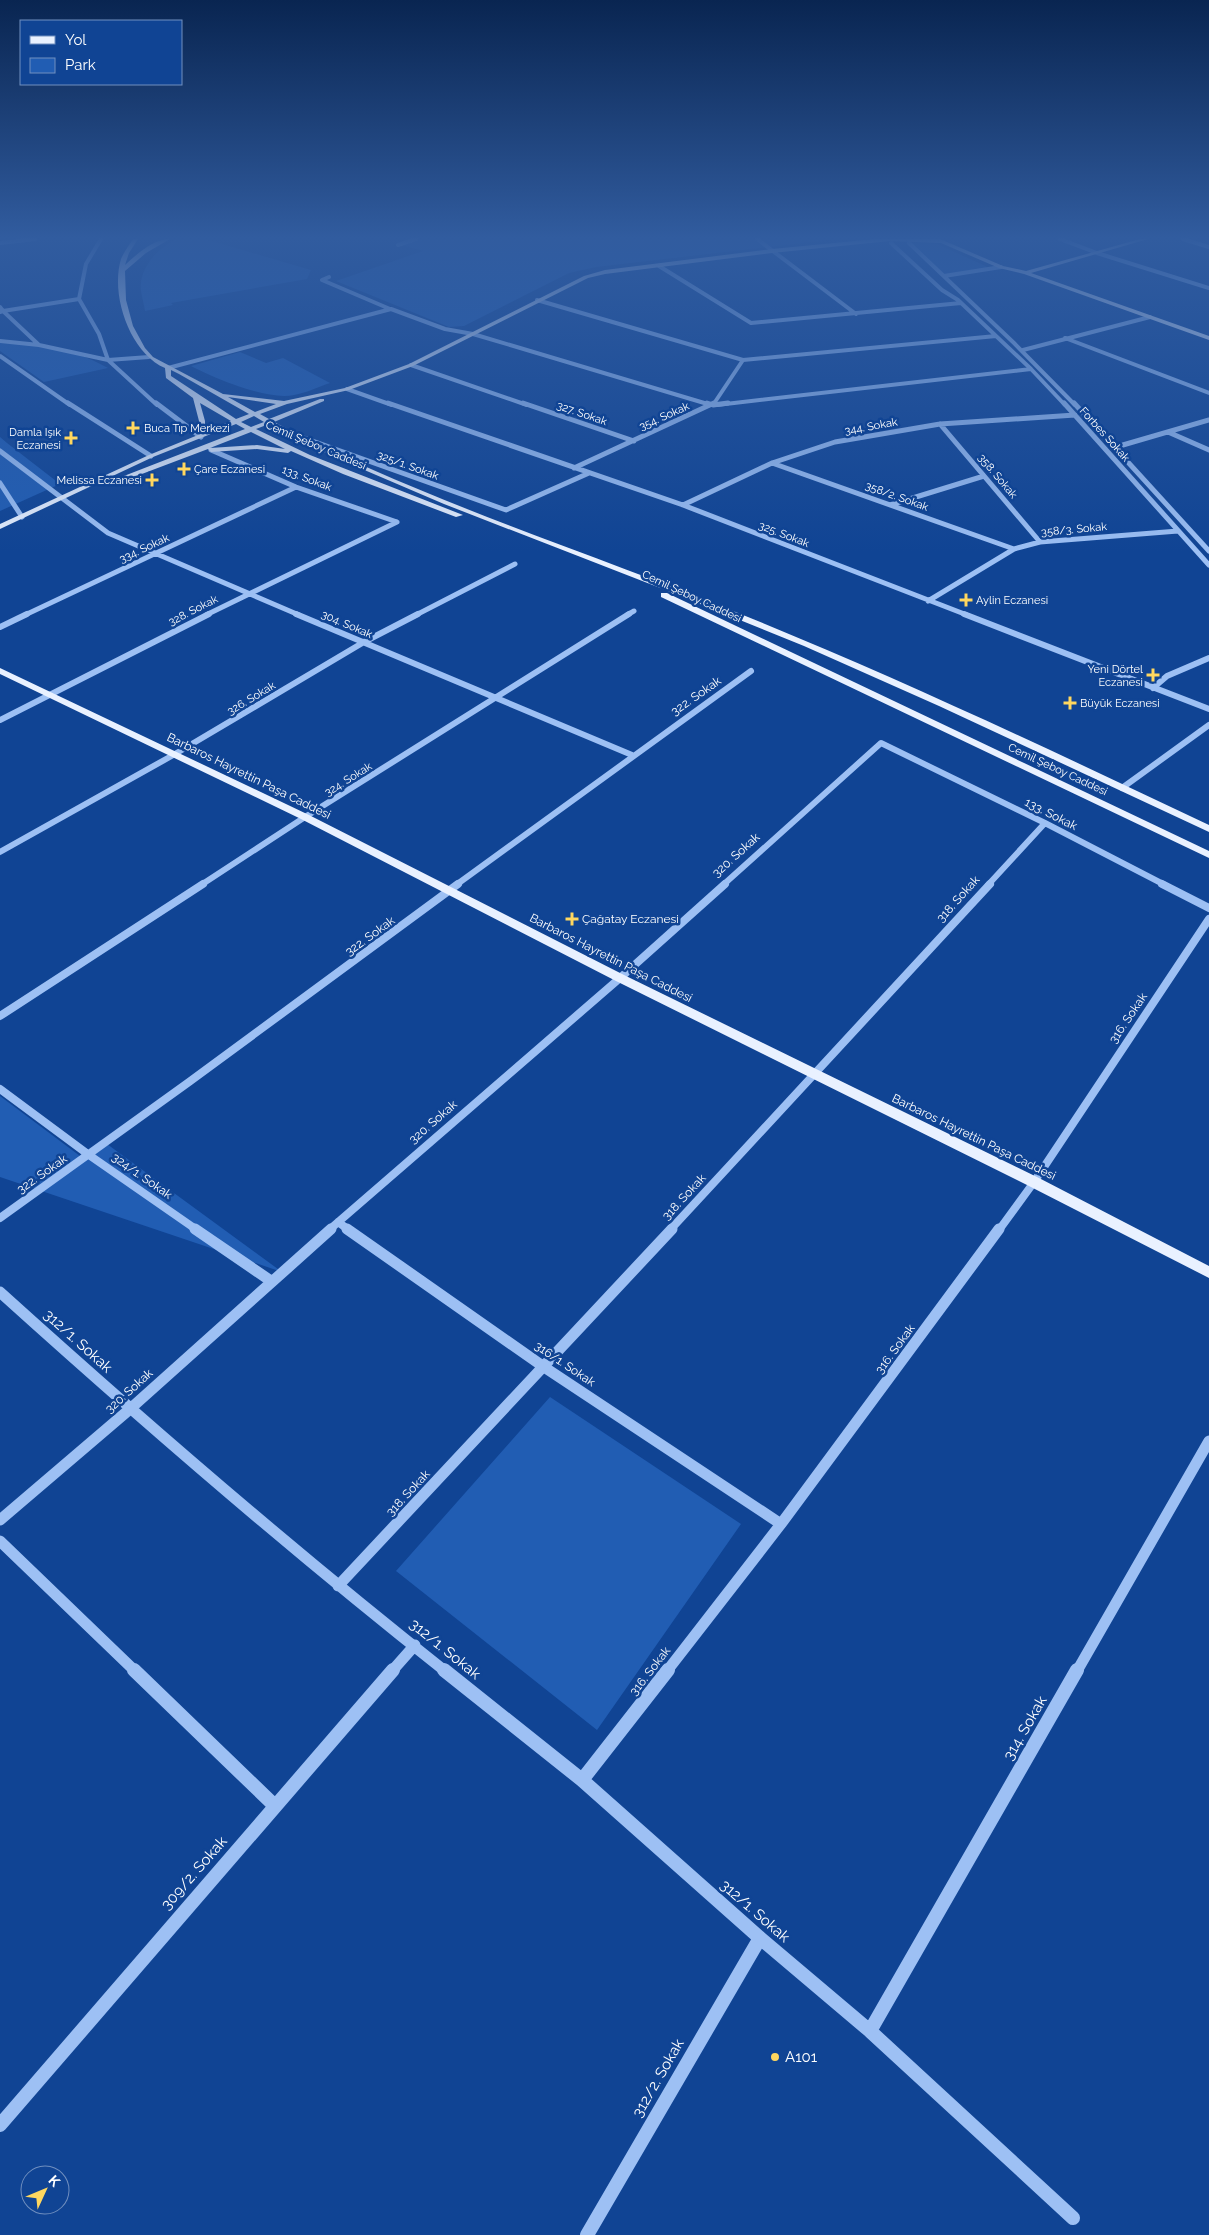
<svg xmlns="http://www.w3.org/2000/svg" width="1209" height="2235" font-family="Raleway,sans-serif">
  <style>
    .green { fill: #215db3 }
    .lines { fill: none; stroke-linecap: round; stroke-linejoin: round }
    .minor-far5 { stroke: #9dc0f4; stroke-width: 4 }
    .minor-far4 { stroke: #9dc0f4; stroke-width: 5 }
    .minor-far3 { stroke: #9dc0f4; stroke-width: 6 }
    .minor-far2 { stroke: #9dc0f4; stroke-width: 8 }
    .minor-far1 { stroke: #9dc0f4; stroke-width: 11 }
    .minor { stroke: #9dc0f4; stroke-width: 14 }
    .major { fill: #e9f1ff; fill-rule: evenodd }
    .poi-dot { fill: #ffd75f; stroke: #104494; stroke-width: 2 }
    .labels { text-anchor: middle; stroke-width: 5; stroke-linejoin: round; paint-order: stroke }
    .far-street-label { font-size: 11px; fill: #fff; stroke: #104494 }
    .far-poi-label { font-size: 11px; fill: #fff; stroke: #104494; text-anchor: start }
    .street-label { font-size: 12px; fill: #fff; stroke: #104494 }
    .poi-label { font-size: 12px; fill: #fff; stroke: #104494; text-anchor: start }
    .near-street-label { font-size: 15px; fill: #fff; stroke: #104494 }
    .near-poi-label { font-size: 15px; fill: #fff; stroke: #104494; text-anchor: start }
  </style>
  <rect width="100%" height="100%" fill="#104494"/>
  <!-- green -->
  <path class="green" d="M 177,239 L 205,239 L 311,270 L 307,279 L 171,303 L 173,305 L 145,311 C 144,304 142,298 141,291 C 138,269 158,247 177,239 Z
    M 421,239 L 837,239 L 596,267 L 569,273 L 464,326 L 449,327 L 336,281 L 423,251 L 402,245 Z
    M 909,243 L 937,244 L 992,269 L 944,276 Z
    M 0,343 C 13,344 26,344 39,345 C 63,347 88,357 108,368 L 44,382 L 0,351 Z
    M 240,352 L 266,363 L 283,358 L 330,383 C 318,387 306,393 294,395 C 268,401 214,378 191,366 Z
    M 0,437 L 7,443 L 60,484 L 0,511 Z
    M 0,1096 L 84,1159 L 107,1144 L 282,1272 L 0,1177 Z
    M 550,1397 L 741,1524 L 597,1730 L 396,1571 Z"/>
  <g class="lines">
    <!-- minor-far5 -->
    <path class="minor-far5" d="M 757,239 L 856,314
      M 1060,239 L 1097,253 L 1209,288
      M 1183,239 L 1209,247
      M 0,243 L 35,239
      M 891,243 L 942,290 L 958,300 L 1031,369 L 1065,405
      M 909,243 L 1014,343 L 1075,405
      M 398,245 L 416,239
      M 659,266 L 751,323 L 961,303
      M 944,276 L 1001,267
      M 329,277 L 322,280 L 390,309
      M 79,299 L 99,334 L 108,360 L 157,405
      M 537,300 L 743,360 L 996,336
      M 0,307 L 3,311 L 79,299 L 86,264 L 101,239
      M 0,312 L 3,311 L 39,345
      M 1065,338 L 1209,393
      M 0,341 L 39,345 L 108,360 L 149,357
      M 1023,350 L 1150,317
      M 0,356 L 70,405
      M 411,365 L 527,405
      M 168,368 L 391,309 L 445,329 L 473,334 L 711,405
      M 347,389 L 392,405
      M 713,405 L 743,360
      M 717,405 L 1031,369"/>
    <!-- minor-far4 -->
    <path class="minor-far4" d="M 68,403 L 151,456
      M 156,403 L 201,437
      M 388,403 L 683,505 L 967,615
      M 523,403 L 634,441
      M 707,403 L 713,405 L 728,403
      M 1064,403 L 1209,565
      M 1074,403 L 1209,551
      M 940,424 L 1040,542
      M 1168,432 L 1209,450
      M 304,438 L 506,510 L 589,473
      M 1116,447 L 1209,420
      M 211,450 L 296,487 L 397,522
      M 0,451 L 108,533 L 299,615
      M 772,463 L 1014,549
      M 574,468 L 714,403
      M 0,483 L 22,517
      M 683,505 L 772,463 L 835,442 L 940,424 L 1075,415
      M 890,505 L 984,476
      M 928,601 L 1014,549 L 1040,542 L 1178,531
      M 25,615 L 296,487
      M 206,615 L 397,522
      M 416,615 L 515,564
      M 627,615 L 634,611"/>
    <!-- minor-far3 -->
    <path class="minor-far3" d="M 296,614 L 632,755
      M 964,614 L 1209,709
      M 0,627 L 27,614
      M 1153,688 L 1167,676 L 1209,658
      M 0,720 L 209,614
      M 1122,788 L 1209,725
      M 0,852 L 175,754 L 364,642 L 418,614
      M 201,885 L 305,817 L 629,614
      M 456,885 L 751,671
      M 723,885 L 881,743 L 1045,823 L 1165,885
      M 988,885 L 1045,823"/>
    <!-- minor-far2 -->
    <path class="minor-far2" d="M 1162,884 L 1209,908
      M 0,1016 L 203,884
      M 0,1089 L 89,1155 L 197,1230
      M 0,1218 L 189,1082 L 458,884
      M 338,1222 L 349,1230
      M 329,1230 L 620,978 L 725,884
      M 670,1230 L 990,884
      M 999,1230 L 1034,1182 L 1209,919"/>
    <!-- minor-far1 -->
    <path class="minor-far1" d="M 195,1229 L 271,1281
      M 347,1229 L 544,1367 L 781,1524
      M 0,1292 C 145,1423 292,1550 445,1671
      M 0,1520 L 130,1409 L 331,1229
      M 0,1541 L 135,1671
      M 338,1586 L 672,1229
      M 392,1671 L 415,1645
      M 667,1671 L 781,1524 L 999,1229
      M 1077,1671 L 1209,1441"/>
    <!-- minor -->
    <path class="minor" d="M 134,1670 L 274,1805
      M 444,1670 L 582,1780 L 760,1938 L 870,2031 L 1073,2218
      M 582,1780 L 668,1670
      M 870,2031 L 1077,1670
      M 0,2125 L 393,1670
      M 587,2235 L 760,1938"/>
    <!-- major -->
    <path class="major" d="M 133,239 L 138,239 L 129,253 L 125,265 C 137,254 153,239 170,239 L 146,253 L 125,271 L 126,300 L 133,326 L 145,348 L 153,357 L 223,394 L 284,401 L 345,388 L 409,364 L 584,276 L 605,270 L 772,249 L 875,239 L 940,239 L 1003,266 L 1026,271 L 1140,239 L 1148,239 L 1031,273 L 1209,336 L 1209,340 L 1024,274 L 999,268 L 941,243 L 890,241 L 772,253 L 605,274 L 588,278 L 413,366 L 349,390 L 287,404 L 260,414 L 269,419 L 320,399 L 324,399 L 324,401 L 274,422 C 423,501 587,551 743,615 C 901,679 1055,752 1209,825 L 1209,832 L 939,706 L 804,646 L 668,591 L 444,504 L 334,457 L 269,424 L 256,429 L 310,455 L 463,515 L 456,517 L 343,474 L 291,451 L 288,453 L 257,449 L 211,452 L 208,449 L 118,483 L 111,481 L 245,429 L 236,424 L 153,457 L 0,529 L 0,524 L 149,455 L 198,435 L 199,421 L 193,398 L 166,378 L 165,368 C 130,353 110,295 121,259 C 124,252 129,245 133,239 ZM 171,370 L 179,374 L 249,414 L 236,419 L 171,376 ZM 228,397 L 276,404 L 255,412 ZM 200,403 L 231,421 L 205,432 L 205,421 ZM 254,416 L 264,422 L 251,427 L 241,422 ZM 251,432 L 285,449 L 257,445 L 210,448 Z
      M 661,593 L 667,593 L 1209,851 L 1209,858 L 661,597 Z
      M 0,668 L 309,815 L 624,975 L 1039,1178 L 1209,1266 L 1209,1278 L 1029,1186 L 616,981 L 301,819 L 0,674 Z"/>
  </g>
  <!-- sky -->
  <linearGradient id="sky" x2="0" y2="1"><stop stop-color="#092551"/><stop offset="0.43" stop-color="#315c9f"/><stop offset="1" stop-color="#315c9f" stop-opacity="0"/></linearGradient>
  <rect width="1209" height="552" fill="url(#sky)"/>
  <!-- markers -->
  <g class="poi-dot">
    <path d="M130.5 420.5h5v5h5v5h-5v5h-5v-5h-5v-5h5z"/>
    <path d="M68.5 430.5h5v5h5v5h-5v5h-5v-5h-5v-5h5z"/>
    <path d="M181.5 461.5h5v5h5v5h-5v5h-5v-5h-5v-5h5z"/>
    <path d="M149.5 472.5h5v5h5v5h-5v5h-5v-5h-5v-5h5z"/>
    <path d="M963.5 592.5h5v5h5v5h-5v5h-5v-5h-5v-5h5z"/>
    <path d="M1150.5 667.5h5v5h5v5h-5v5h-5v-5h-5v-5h5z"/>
    <path d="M1067.5 695.5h5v5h5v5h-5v5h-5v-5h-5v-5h5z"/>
    <path d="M569.5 911.5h5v5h5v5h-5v5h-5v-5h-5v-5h5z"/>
    <circle cx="775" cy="2057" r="5"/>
  </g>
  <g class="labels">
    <!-- far-street labels -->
    <g class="far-street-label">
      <text transform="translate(582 413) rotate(19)" y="4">327. Sokak</text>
      <text transform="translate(664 416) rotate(-24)" y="4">354. Sokak</text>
      <text transform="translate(871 426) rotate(-10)" y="4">344. Sokak</text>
      <text transform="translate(1105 434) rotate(48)" y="4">Forbes Sokak</text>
      <text transform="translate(316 445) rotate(23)" y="4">Cemil Şeboy Caddesi</text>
      <text transform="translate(408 465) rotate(20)" y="4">325/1. Sokak</text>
      <text transform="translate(998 476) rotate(50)" y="4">358. Sokak</text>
      <text transform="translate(307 478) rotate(21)" y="4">133. Sokak</text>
      <text transform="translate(897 496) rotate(20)" y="4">358/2. Sokak</text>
      <text transform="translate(1074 529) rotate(-5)" y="4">358/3. Sokak</text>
      <text transform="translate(784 534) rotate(21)" y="4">325. Sokak</text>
      <text transform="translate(144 548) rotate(-25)" y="4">334. Sokak</text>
      <text transform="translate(692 596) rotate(25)" y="4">Cemil Şeboy Caddesi</text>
      <text transform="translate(193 610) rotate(-27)" y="4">328. Sokak</text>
      <text transform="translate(347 624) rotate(23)" y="4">304. Sokak</text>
      <text transform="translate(251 698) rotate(-31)" y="4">326. Sokak</text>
      <text transform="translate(1058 769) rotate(25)" y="4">Cemil Şeboy Caddesi</text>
      <text transform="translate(348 779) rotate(-32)" y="4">324. Sokak</text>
    </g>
    <!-- far-poi labels -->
    <g class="far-poi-label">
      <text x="144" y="432">Buca Tıp Merkezi</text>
      <text x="61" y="436" text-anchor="end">Damla Işık<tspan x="61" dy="13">Eczanesi</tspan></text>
      <text x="194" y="473">Çare Eczanesi</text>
      <text x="142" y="484" text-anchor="end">Melissa Eczanesi</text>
      <text x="976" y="604">Aylin Eczanesi</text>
      <text x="1143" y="673" text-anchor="end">Yeni Dörtel<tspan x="1143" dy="13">Eczanesi</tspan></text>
      <text x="1080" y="707">Büyük Eczanesi</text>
    </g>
    <!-- street labels -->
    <g class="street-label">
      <text transform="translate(696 696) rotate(-35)" y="4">322. Sokak</text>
      <text transform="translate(249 776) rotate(26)" y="4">Barbaros Hayrettin Paşa Caddesi</text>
      <text transform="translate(1051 814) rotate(27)" y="4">133. Sokak</text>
      <text transform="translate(736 855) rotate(-42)" y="4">320. Sokak</text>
      <text transform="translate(958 899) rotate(-48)" y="4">318. Sokak</text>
      <text transform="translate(370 936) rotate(-36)" y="4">322. Sokak</text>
      <text transform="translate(611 958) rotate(27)" y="4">Barbaros Hayrettin Paşa Caddesi</text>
      <text transform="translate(1128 1018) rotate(-56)" y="4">316. Sokak</text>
      <text transform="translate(433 1122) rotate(-41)" y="4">320. Sokak</text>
      <text transform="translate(974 1137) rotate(26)" y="4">Barbaros Hayrettin Paşa Caddesi</text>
      <text transform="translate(42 1174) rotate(-35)" y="4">322. Sokak</text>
      <text transform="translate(142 1176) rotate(35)" y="4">324/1. Sokak</text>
      <text transform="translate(684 1197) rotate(-47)" y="4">318. Sokak</text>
      <text transform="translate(895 1349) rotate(-54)" y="4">316. Sokak</text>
      <text transform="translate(565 1364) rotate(34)" y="4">316/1. Sokak</text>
      <text transform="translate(129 1391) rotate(-42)" y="4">320. Sokak</text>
      <text transform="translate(408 1493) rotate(-47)" y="4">318. Sokak</text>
      <text transform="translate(650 1671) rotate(-52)" y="4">316. Sokak</text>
    </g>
    <!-- poi labels -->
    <g class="poi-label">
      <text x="582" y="923">Çağatay Eczanesi</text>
    </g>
    <!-- near-street labels -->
    <g class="near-street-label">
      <text transform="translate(78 1341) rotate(42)" y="5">312/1. Sokak</text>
      <text transform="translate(445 1649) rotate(39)" y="5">312/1. Sokak</text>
      <text transform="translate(1025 1728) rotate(-60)" y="5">314. Sokak</text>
      <text transform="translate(194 1873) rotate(-49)" y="5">309/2. Sokak</text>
      <text transform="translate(755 1911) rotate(41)" y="5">312/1. Sokak</text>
      <text transform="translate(658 2078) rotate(-60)" y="5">312/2. Sokak</text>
    </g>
    <!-- near-poi labels -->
    <g class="near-poi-label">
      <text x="785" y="2062">A101</text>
    </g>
  </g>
  <!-- legend -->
  <rect x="20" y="20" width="162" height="65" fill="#104494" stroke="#708fbf"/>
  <rect x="30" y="36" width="25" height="8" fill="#e9f1ff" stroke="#708fbf"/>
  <text x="65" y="45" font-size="15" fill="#ffffff">Yol</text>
  <rect x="30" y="58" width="25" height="15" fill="#215db3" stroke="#708fbf"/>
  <text x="65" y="70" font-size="15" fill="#ffffff">Park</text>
  <!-- north arrow -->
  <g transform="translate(45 2190) rotate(46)"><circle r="24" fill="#104494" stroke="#708fbf"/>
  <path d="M0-4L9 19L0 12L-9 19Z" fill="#ffd75f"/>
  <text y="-8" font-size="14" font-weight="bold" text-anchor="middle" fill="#ffffff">K</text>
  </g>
</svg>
